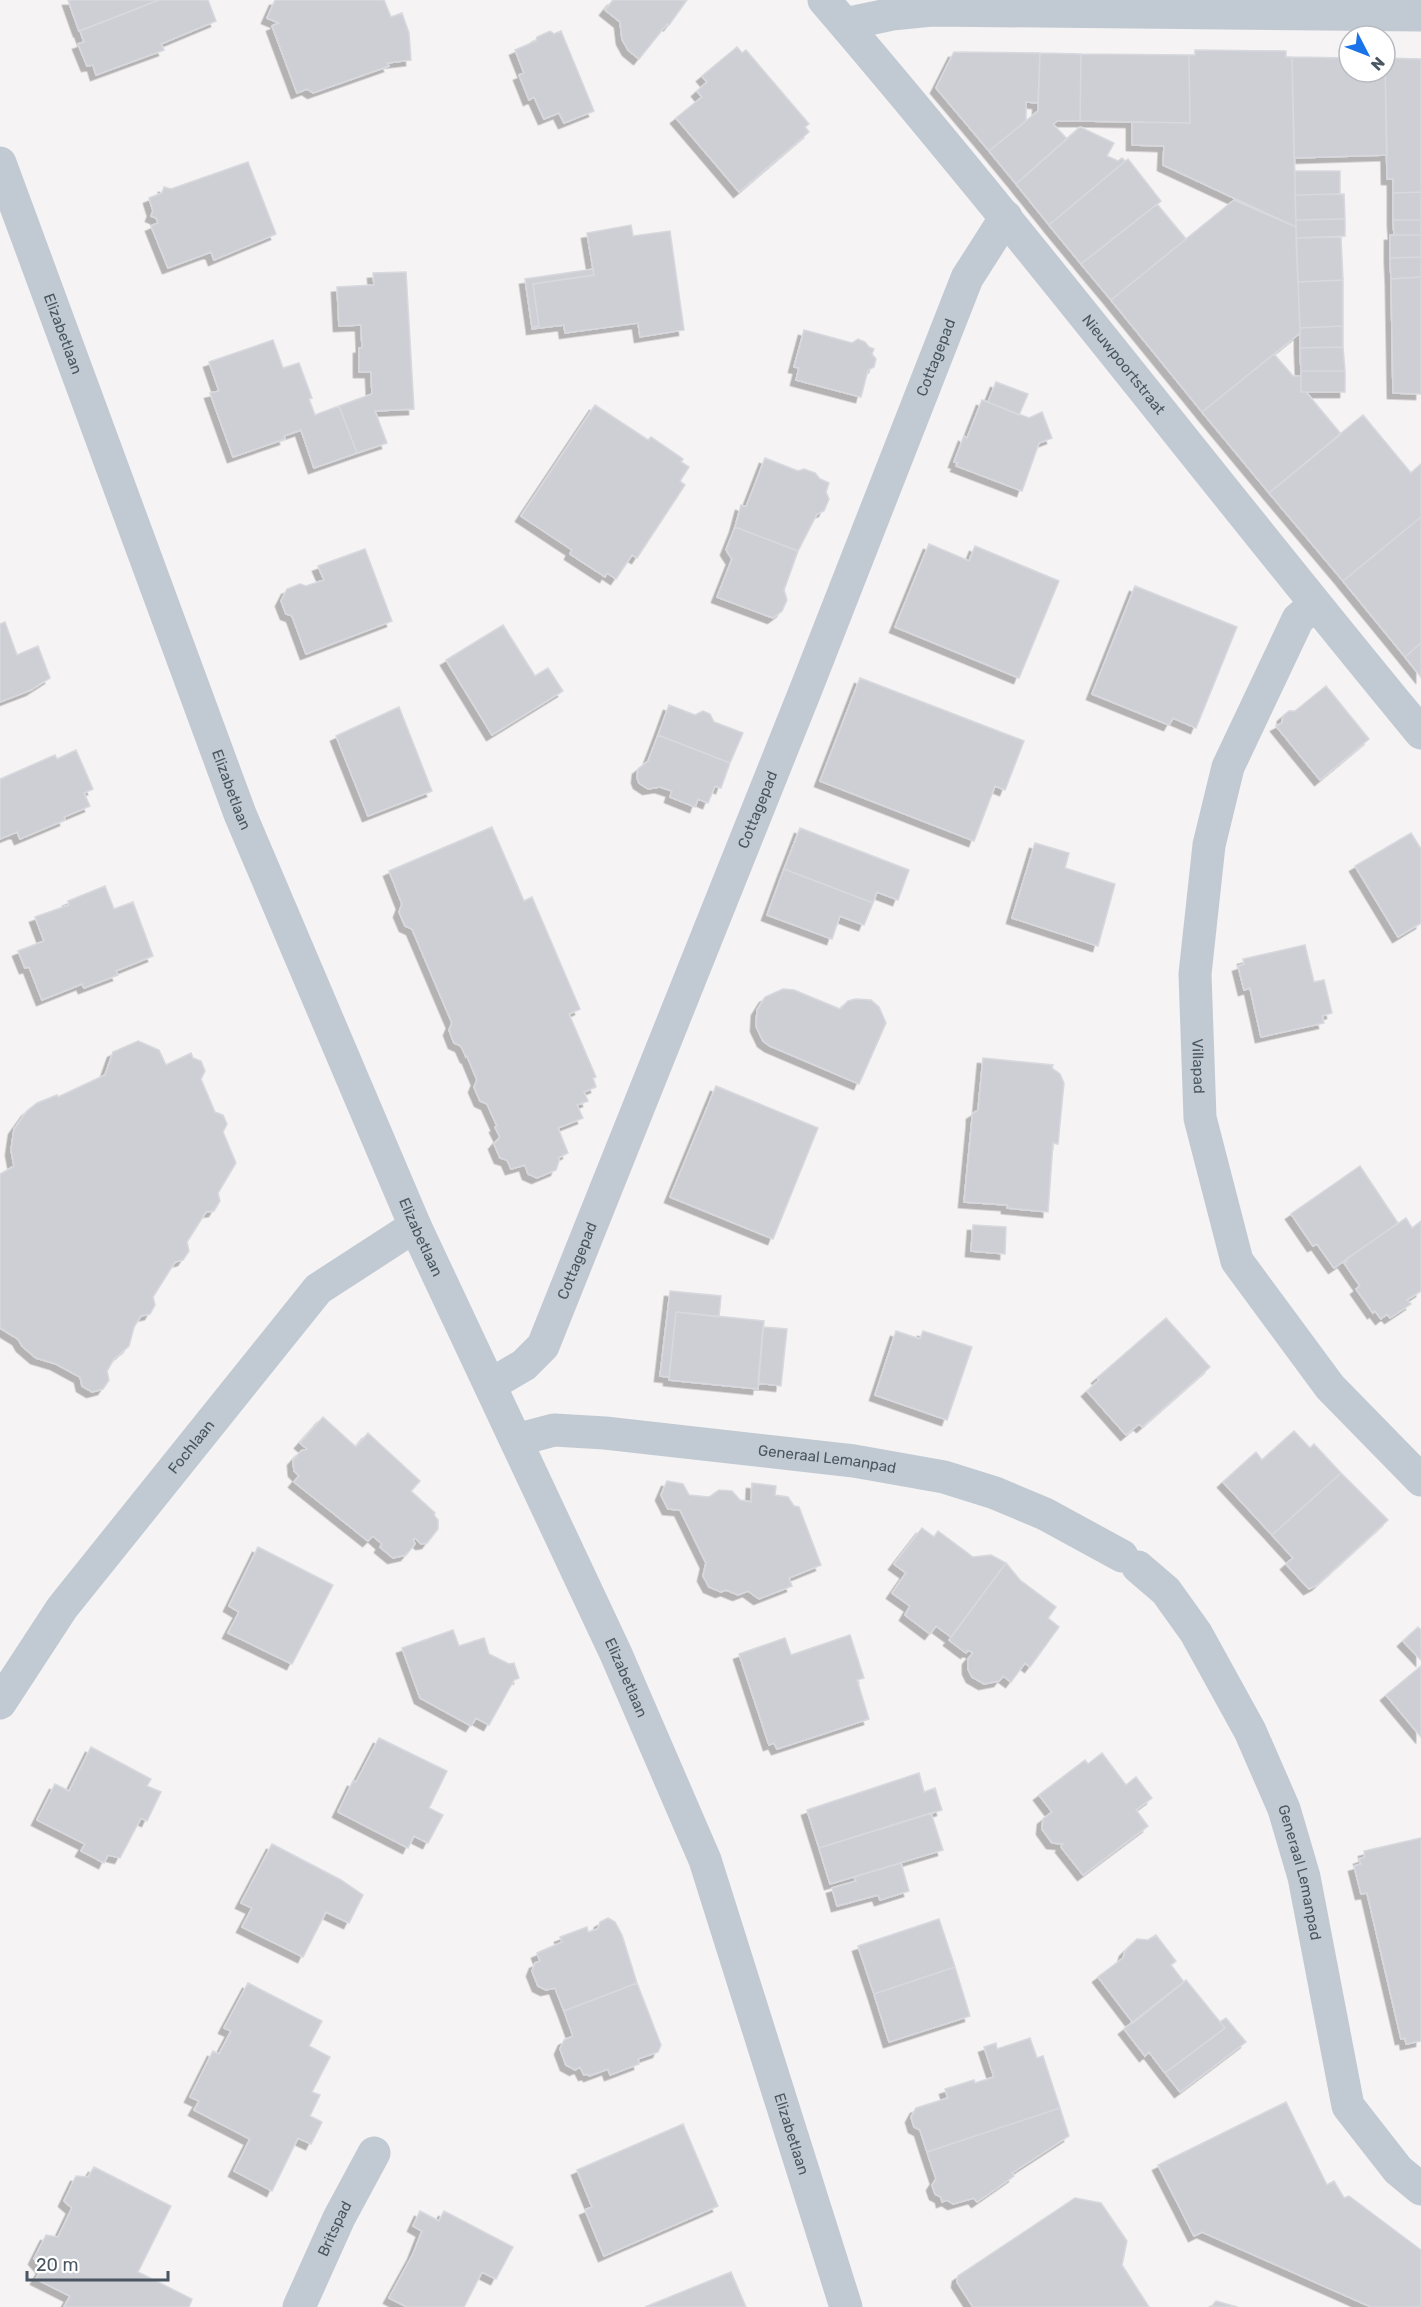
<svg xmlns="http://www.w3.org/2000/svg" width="1421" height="2307" font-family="Rubik,sans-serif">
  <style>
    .building { fill: #cdcfd5; stroke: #d7d9de; stroke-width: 1.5; filter: url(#shadow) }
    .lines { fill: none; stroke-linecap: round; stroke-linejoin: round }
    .minor { stroke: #c1cad2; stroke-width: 33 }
    .tertiary { stroke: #c1cad2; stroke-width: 33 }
    .labels { text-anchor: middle; stroke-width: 6; stroke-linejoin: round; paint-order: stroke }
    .street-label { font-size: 15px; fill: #4a5661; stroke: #fff }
  </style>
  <defs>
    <filter id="shadow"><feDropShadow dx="-5.5" dy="5.5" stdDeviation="0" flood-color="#0004"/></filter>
  </defs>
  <rect width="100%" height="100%" fill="#f5f3f3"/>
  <!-- building -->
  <path class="building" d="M 68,0 L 159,0 L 79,31 Z
    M 159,0 L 208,0 L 216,21 L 161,44 L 164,50 L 96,75 L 93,65 L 87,66 L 78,44 L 84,42 L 80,31 Z
    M 275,0 L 384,0 L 391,17 L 402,13 L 409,33 L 411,60 L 387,63 L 389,66 L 313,93 L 307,89 L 297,93 L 272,26 L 279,23 L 267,18 Z
    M 613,0 L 687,0 L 669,25 L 667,24 L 639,59 L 628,50 L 622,39 L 620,22 L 605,10 Z
    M 550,31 L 554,34 L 561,31 L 594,111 L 564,123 L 559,113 L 544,119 L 534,97 L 529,100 L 519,75 L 524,73 L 515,50 L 536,41 L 537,37 Z
    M 737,47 L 742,53 L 746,50 L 809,124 L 805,127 L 809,132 L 739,192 L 676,118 L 702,97 L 697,91 L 707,82 L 702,76 Z
    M 1195,50 L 1286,51 L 1286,57 L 1292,57 L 1296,227 L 1163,165 L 1164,146 L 1132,145 L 1132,122 L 1190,123 L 1189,55 L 1195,55 Z
    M 954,52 L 1040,53 L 1038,103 L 1026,102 L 1026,121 L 989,151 L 936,88 Z
    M 1040,53 L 1081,54 L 1080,121 L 1057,121 L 1053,124 L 1067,139 L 1016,184 L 989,151 L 1038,111 Z
    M 1081,54 L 1189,55 L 1190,123 L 1080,121 Z
    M 1292,57 L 1349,58 L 1349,72 L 1385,72 L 1385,61 L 1387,155 L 1294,158 Z
    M 1385,58 L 1421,59 L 1421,192 L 1393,193 L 1393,179 L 1387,179 Z
    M 1080,127 L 1114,143 L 1107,156 L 1118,161 L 1122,158 L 1125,161 L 1049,225 L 1016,184 Z
    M 1128,159 L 1161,201 L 1081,264 L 1049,225 Z
    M 248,162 L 276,234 L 214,260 L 211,252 L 168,268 L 151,226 L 158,223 L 156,218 L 151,216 L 153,211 L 149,198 L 162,193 L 164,187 L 171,189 Z
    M 1295,171 L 1340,171 L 1340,194 L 1295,195 Z
    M 1421,192 L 1421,220 L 1393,220 L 1393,193 Z
    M 1344,194 L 1345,219 L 1296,220 L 1295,195 Z
    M 1234,200 L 1296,227 L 1300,333 L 1202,412 L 1111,300 Z
    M 1157,204 L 1186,239 L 1111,300 L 1081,264 Z
    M 1345,219 L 1345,236 L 1296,238 L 1296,220 Z
    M 1393,220 L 1421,220 L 1421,235 L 1394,235 Z
    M 631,225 L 633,236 L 670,231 L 684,330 L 640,337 L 638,323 L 565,333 L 564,325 L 532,329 L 532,327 L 539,326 L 533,284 L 594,275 L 587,233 Z
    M 1390,235 L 1421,235 L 1421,257 L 1390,258 Z
    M 1341,237 L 1343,280 L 1298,282 L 1296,238 Z
    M 1421,257 L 1421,277 L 1391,279 L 1390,258 Z
    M 593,269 L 594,275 L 533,284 L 539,326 L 532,327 L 525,279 Z
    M 406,272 L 414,409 L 375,411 L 387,443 L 357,453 L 339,406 L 372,394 L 371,372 L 359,372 L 359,348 L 362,348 L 361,325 L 339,326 L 337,287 L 374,285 L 373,273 Z
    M 1421,277 L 1421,394 L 1393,393 L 1391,279 Z
    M 1343,280 L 1343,326 L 1300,328 L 1298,282 Z
    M 1343,326 L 1343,347 L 1300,348 L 1300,328 Z
    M 804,330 L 852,343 L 858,339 L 865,342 L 869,347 L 874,349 L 872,354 L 876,359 L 874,367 L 868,370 L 861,397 L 796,380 L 799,368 L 794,367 Z
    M 273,340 L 283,368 L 299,363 L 312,398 L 309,399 L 315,415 L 339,406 L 357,453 L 314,468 L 301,430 L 284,436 L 285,439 L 233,457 L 210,393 L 219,391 L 209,362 Z
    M 1343,347 L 1345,371 L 1301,371 L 1300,348 Z
    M 1274,354 L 1293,376 L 1301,376 L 1301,392 L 1306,392 L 1341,434 L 1269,493 L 1202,412 Z
    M 1301,371 L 1345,371 L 1345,392 L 1301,392 Z
    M 996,382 L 1028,394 L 1019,415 L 988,402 Z
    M 982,400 L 1029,418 L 1042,412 L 1052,438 L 1039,443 L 1022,491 L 956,466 L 958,463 L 954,462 L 964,436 L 967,438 Z
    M 595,405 L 648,440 L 651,437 L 683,459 L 681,462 L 689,467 L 680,481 L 685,485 L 637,558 L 632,555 L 616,579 L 607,573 L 605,577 L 570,554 L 572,550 L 521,516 Z
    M 1363,415 L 1411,473 L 1421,464 L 1421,517 L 1343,581 L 1269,493 Z
    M 765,458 L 798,471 L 804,469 L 815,473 L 820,479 L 829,483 L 826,492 L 829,499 L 824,511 L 817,514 L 798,551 L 735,527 L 741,505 L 746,507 Z
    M 1421,517 L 1421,643 L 1405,657 L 1343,581 Z
    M 735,527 L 798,551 L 784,590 L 787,600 L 782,611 L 773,618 L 717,597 L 732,559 L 726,550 Z
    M 929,544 L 969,561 L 975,546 L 1059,581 L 1019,678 L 895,627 Z
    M 365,549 L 392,621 L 306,654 L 292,616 L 286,614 L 281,601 L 287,589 L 300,584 L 306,586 L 324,580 L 318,566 Z
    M 1135,586 L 1237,627 L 1196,728 L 1173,718 L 1169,725 L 1092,694 Z
    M 5,622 L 17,655 L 38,646 L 50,678 L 31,690 L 0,702 L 0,624 Z
    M 503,625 L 535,676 L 548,668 L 563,691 L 492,735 L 446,660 Z
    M 1421,643 L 1421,677 L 1405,657 Z
    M 860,678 L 1024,741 L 1005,790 L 995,786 L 974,841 L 820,781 Z
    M 1326,686 L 1369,739 L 1320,780 L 1276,726 L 1282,723 L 1283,716 L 1289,711 L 1295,711 Z
    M 669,705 L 695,715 L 703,711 L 710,714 L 714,722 L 743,733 L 730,763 L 658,735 Z
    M 399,707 L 432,791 L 368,816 L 336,736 Z
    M 658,735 L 730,763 L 721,788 L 715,786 L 708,803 L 698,799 L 695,807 L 670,797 L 672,791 L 660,787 L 648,789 L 639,783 L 637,778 L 638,769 L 648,761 Z
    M 76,750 L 93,789 L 84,793 L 90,806 L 64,817 L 65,820 L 20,839 L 17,832 L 0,839 L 0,779 L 55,755 L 57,759 Z
    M 492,827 L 524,901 L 532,897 L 580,1009 L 569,1014 L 596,1077 L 593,1078 L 596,1087 L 584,1092 L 588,1101 L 577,1105 L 583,1118 L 558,1128 L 568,1153 L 558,1158 L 559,1161 L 556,1170 L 537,1178 L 528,1174 L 525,1165 L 511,1169 L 507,1160 L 500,1158 L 494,1144 L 500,1137 L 495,1127 L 497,1126 L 487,1104 L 480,1101 L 474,1087 L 477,1080 L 467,1056 L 466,1057 L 461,1046 L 454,1043 L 449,1030 L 452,1023 L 412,929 L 405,926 L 399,912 L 402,904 L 389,871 Z
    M 800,828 L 909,870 L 898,900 L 877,892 L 873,903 L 784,869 Z
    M 1411,833 L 1421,849 L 1421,923 L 1398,937 L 1355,866 Z
    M 1035,843 L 1069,853 L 1065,868 L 1115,884 L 1098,946 L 1012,918 Z
    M 784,869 L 873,903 L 864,925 L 840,916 L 832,939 L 767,915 Z
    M 105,886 L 114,909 L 133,902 L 153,956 L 116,971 L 118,975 L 84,988 L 82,984 L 42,1000 L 29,967 L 25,968 L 18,951 L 44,941 L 35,917 L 69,905 L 68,901 Z
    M 1305,945 L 1314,982 L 1324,980 L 1332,1013 L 1322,1016 L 1324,1023 L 1261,1037 L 1250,988 L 1244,990 L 1238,966 L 1244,964 L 1243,959 Z
    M 783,989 L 794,990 L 840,1009 L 848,1001 L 856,999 L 871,1000 L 879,1007 L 886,1023 L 859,1084 L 770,1046 L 763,1041 L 756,1026 L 757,1010 L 765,997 Z
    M 138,1041 L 159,1050 L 166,1065 L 191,1053 L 193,1058 L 201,1061 L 205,1071 L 201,1079 L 215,1112 L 223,1115 L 227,1124 L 223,1132 L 236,1163 L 218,1193 L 220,1201 L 214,1211 L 206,1212 L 187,1242 L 189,1251 L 183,1260 L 175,1262 L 153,1297 L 155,1305 L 150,1314 L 141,1316 L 134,1327 L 129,1346 L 114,1359 L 107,1371 L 109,1380 L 103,1389 L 92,1392 L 82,1386 L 80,1377 L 56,1364 L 36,1358 L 22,1346 L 18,1339 L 0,1328 L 0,1174 L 14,1166 L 11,1150 L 14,1129 L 27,1111 L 37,1103 L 57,1095 L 58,1097 L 105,1075 L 113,1052 Z
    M 983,1058 L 1053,1065 L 1052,1068 L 1060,1074 L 1064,1083 L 1058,1144 L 1053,1143 L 1048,1212 L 1007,1208 L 1007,1205 L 964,1202 L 972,1119 L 972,1114 L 978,1110 Z
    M 716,1086 L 818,1128 L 773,1239 L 670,1197 Z
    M 1360,1166 L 1398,1223 L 1334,1268 L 1317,1244 L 1313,1246 L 1291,1214 Z
    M 1406,1218 L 1412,1228 L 1421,1221 L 1421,1291 L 1407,1300 L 1411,1304 L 1390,1318 L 1387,1314 L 1381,1319 L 1375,1311 L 1373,1313 L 1356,1289 L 1360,1286 L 1344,1263 L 1347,1261 L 1345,1260 Z
    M 973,1225 L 1006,1227 L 1005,1254 L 971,1251 Z
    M 670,1291 L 721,1296 L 719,1317 L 676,1312 L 669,1377 L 660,1376 Z
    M 676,1312 L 764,1321 L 758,1389 L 669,1380 Z
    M 1166,1318 L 1210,1367 L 1142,1427 L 1139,1424 L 1126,1435 L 1087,1391 L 1099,1380 L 1097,1378 Z
    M 763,1327 L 787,1329 L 781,1386 L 758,1383 Z
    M 896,1331 L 920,1339 L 923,1331 L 972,1347 L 947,1420 L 875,1395 Z
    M 323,1417 L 356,1447 L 368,1433 L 420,1481 L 411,1491 L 435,1513 L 434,1515 L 438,1520 L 438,1529 L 427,1543 L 421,1544 L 415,1538 L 413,1540 L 415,1544 L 406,1555 L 393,1558 L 380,1547 L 382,1544 L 373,1536 L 368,1541 L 294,1482 L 299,1476 L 294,1471 L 293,1460 L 301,1451 L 307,1449 L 300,1443 Z
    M 1294,1431 L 1310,1448 L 1314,1444 L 1341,1473 L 1272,1535 L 1223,1482 L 1256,1452 L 1262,1460 Z
    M 1341,1473 L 1388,1520 L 1317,1585 L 1309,1589 L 1286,1564 L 1293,1558 L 1272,1535 Z
    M 667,1481 L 683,1484 L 689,1495 L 709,1497 L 719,1490 L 732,1491 L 740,1500 L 751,1502 L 752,1483 L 776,1486 L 775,1495 L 788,1497 L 794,1506 L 799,1507 L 821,1565 L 789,1578 L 792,1586 L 759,1599 L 748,1591 L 738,1595 L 726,1590 L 721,1592 L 709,1587 L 703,1576 L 706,1563 L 680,1510 L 668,1509 L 661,1495 Z
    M 922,1528 L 934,1537 L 938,1531 L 973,1557 L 991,1555 L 1006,1563 L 951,1637 L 936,1626 L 930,1634 L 905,1615 L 910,1606 L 892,1593 L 906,1573 L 894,1564 Z
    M 258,1547 L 333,1585 L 292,1664 L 228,1633 L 239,1612 L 229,1606 Z
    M 1006,1563 L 1020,1580 L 1056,1607 L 1048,1618 L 1059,1627 L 1030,1667 L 1025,1663 L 1011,1682 L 1003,1676 L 999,1681 L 984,1684 L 972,1677 L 968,1669 L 968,1659 L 973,1653 L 968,1650 L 966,1653 L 949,1640 Z
    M 1418,1627 L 1421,1630 L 1421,1660 L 1403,1641 Z
    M 453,1630 L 459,1646 L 484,1638 L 489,1654 L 509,1664 L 514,1663 L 519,1678 L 514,1680 L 489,1725 L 476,1718 L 471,1726 L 420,1698 L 402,1648 Z
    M 850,1635 L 864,1678 L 857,1680 L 869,1719 L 777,1749 L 774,1743 L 769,1745 L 739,1654 L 785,1638 L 791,1655 Z
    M 1421,1666 L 1421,1737 L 1386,1695 Z
    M 379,1738 L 447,1771 L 429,1808 L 443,1815 L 428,1843 L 414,1836 L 408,1848 L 338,1812 L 353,1781 L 356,1782 Z
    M 91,1747 L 151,1779 L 147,1786 L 161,1792 L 147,1821 L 141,1818 L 120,1858 L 108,1855 L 104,1863 L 81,1851 L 85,1844 L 37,1820 L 55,1784 L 69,1791 Z
    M 1102,1753 L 1126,1785 L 1136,1777 L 1152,1798 L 1136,1810 L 1148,1826 L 1083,1875 L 1061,1847 L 1063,1844 L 1052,1843 L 1042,1829 L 1043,1819 L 1052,1812 L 1039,1795 L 1085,1760 L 1088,1764 Z
    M 919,1773 L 924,1792 L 935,1788 L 942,1810 L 819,1848 L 807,1810 Z
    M 931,1813 L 943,1850 L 830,1884 L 819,1848 Z
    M 1421,1838 L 1421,2041 L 1406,2044 L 1405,2038 L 1401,2039 L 1367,1893 L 1361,1894 L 1354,1866 L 1361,1864 L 1359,1859 L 1365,1857 L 1364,1851 Z
    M 272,1844 L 341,1880 L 363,1895 L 349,1923 L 326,1912 L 303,1957 L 242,1927 L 252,1908 L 241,1903 Z
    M 901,1863 L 909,1891 L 880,1900 L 878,1895 L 837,1906 L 832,1888 L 856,1881 L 854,1877 Z
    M 608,1918 L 615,1922 L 622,1935 L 637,1983 L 564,2011 L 555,1988 L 546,1990 L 538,1986 L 532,1971 L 535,1963 L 540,1961 L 537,1953 L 562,1942 L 560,1937 L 587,1927 L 588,1932 L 598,1929 L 600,1922 Z
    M 939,1919 L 955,1967 L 874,1994 L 858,1946 Z
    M 1156,1935 L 1176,1961 L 1171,1965 L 1184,1982 L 1133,2023 L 1098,1977 L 1123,1958 L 1125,1951 L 1137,1939 L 1148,1940 Z
    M 955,1967 L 970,2016 L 889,2042 L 874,1994 Z
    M 1186,1980 L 1225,2028 L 1165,2073 L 1149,2052 L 1145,2056 L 1124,2029 Z
    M 248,1983 L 322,2021 L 309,2046 L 330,2057 L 312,2092 L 320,2095 L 310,2116 L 322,2122 L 311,2144 L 298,2138 L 272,2191 L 234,2171 L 250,2139 L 194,2110 L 199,2101 L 190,2097 L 213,2051 L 219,2054 L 231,2031 L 224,2028 Z
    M 637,1983 L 661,2045 L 658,2052 L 638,2059 L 639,2064 L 610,2075 L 608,2069 L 589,2076 L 588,2074 L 584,2075 L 580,2067 L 575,2070 L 566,2065 L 560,2049 L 564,2040 L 573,2036 L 564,2011 Z
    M 1226,2018 L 1246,2042 L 1180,2092 L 1165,2073 L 1225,2028 L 1220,2022 Z
    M 1030,2038 L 1037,2058 L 1043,2056 L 1060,2108 L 927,2152 L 920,2130 L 914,2127 L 911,2117 L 916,2108 L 948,2098 L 945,2089 L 974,2080 L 975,2083 L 994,2077 L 984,2047 L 996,2043 L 997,2049 Z
    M 1286,2102 L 1327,2185 L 1334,2181 L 1344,2198 L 1349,2196 L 1421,2250 L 1421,2307 L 1371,2307 L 1202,2232 L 1194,2236 L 1158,2165 Z
    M 1060,2108 L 1069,2136 L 1012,2173 L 1014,2176 L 977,2202 L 974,2198 L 953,2204 L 947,2200 L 942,2202 L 941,2197 L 935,2194 L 932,2185 L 936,2179 L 927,2152 Z
    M 683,2124 L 718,2206 L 604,2256 L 585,2210 L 592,2207 L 577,2170 Z
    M 94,2167 L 171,2206 L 138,2272 L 192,2299 L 189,2307 L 64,2307 L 70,2296 L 36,2279 L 42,2268 L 34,2259 L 46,2235 L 58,2237 L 72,2208 L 64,2201 L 76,2176 L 88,2177 Z
    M 1075,2198 L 1101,2203 L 1127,2241 L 1122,2265 L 1149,2307 L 973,2307 L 957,2282 L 958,2276 Z
    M 420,2211 L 439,2221 L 444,2211 L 513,2247 L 496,2279 L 482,2272 L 464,2307 L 407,2307 L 389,2298 L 413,2254 L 422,2231 L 413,2226 Z
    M 731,2272 L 746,2307 L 645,2307 Z
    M 1216,2301 L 1237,2307 L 1238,2307 L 1211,2307 Z"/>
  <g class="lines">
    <!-- minor -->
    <g class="minor">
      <path id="s1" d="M 824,0 C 1029,239 1220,490 1421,733"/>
      <path d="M 845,24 L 892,14 L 932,10 L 1421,15"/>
      <path id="s2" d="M 1315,605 L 1298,619 L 1228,767 L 1209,845 L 1195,974 L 1200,1118 L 1237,1261 L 1330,1387 L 1421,1480"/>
      <path id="s3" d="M 490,1385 L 524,1365 L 543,1346 L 806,689 L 967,278 L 1006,217"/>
      <path id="s4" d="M 516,1440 L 554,1430 L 605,1433 L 854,1461 L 944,1477 L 995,1493 L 1045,1514 L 1122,1556"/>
      <path id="s5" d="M 1138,1567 L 1166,1591 L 1196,1633 L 1250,1731 L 1284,1809 L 1304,1877 L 1348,2106 L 1398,2170 L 1421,2189"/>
      <path id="s6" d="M 0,1703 L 62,1608 L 318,1289 L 415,1226"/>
      <path id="s7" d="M 299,2307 L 339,2218 L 374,2153"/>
    </g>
    <!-- tertiary -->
    <path class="tertiary" id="s8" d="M 0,163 L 240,814 L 415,1226 L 616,1654 L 705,1860 L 846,2307"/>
  </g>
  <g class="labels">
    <!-- street labels -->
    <g class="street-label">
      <text dy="5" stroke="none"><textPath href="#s8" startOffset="182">Elizabetlaan</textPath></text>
      <text dy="5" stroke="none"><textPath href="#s3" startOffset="1130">Cottagepad</textPath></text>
      <text dy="5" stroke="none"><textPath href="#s1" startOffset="472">Nieuwpoortstraat</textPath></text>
      <text dy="5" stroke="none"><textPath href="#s8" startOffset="668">Elizabetlaan</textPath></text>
      <text dy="5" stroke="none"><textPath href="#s3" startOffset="644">Cottagepad</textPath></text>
      <text dy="5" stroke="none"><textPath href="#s2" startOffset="488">Villapad</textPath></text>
      <text dy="5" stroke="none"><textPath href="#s8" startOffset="1154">Elizabetlaan</textPath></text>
      <text dy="5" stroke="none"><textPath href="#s3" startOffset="158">Cottagepad</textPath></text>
      <text dy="5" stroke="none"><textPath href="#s6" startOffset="320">Fochlaan</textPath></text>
      <text dy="5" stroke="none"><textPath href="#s4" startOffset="314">Generaal Lemanpad</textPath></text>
      <text dy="5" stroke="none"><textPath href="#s8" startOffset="1640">Elizabetlaan</textPath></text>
      <text dy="5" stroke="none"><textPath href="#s5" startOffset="351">Generaal Lemanpad</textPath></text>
      <text dy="5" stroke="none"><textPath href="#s8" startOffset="2126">Elizabetlaan</textPath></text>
      <text dy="5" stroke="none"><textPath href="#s7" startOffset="86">Britspad</textPath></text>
    </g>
  </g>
  <!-- north arrow -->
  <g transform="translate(1367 54) rotate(132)"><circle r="28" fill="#ffffff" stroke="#b7bbc0" stroke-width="1.5"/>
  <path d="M0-4.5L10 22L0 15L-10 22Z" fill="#1a73e8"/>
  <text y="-9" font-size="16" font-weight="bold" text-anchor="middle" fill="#4a5661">N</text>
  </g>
  <!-- scale -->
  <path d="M27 2271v9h141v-9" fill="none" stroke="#4a5661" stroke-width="3"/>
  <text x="36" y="2271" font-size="18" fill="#4a5661" stroke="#ffffff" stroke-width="4.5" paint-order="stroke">20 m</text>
</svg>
